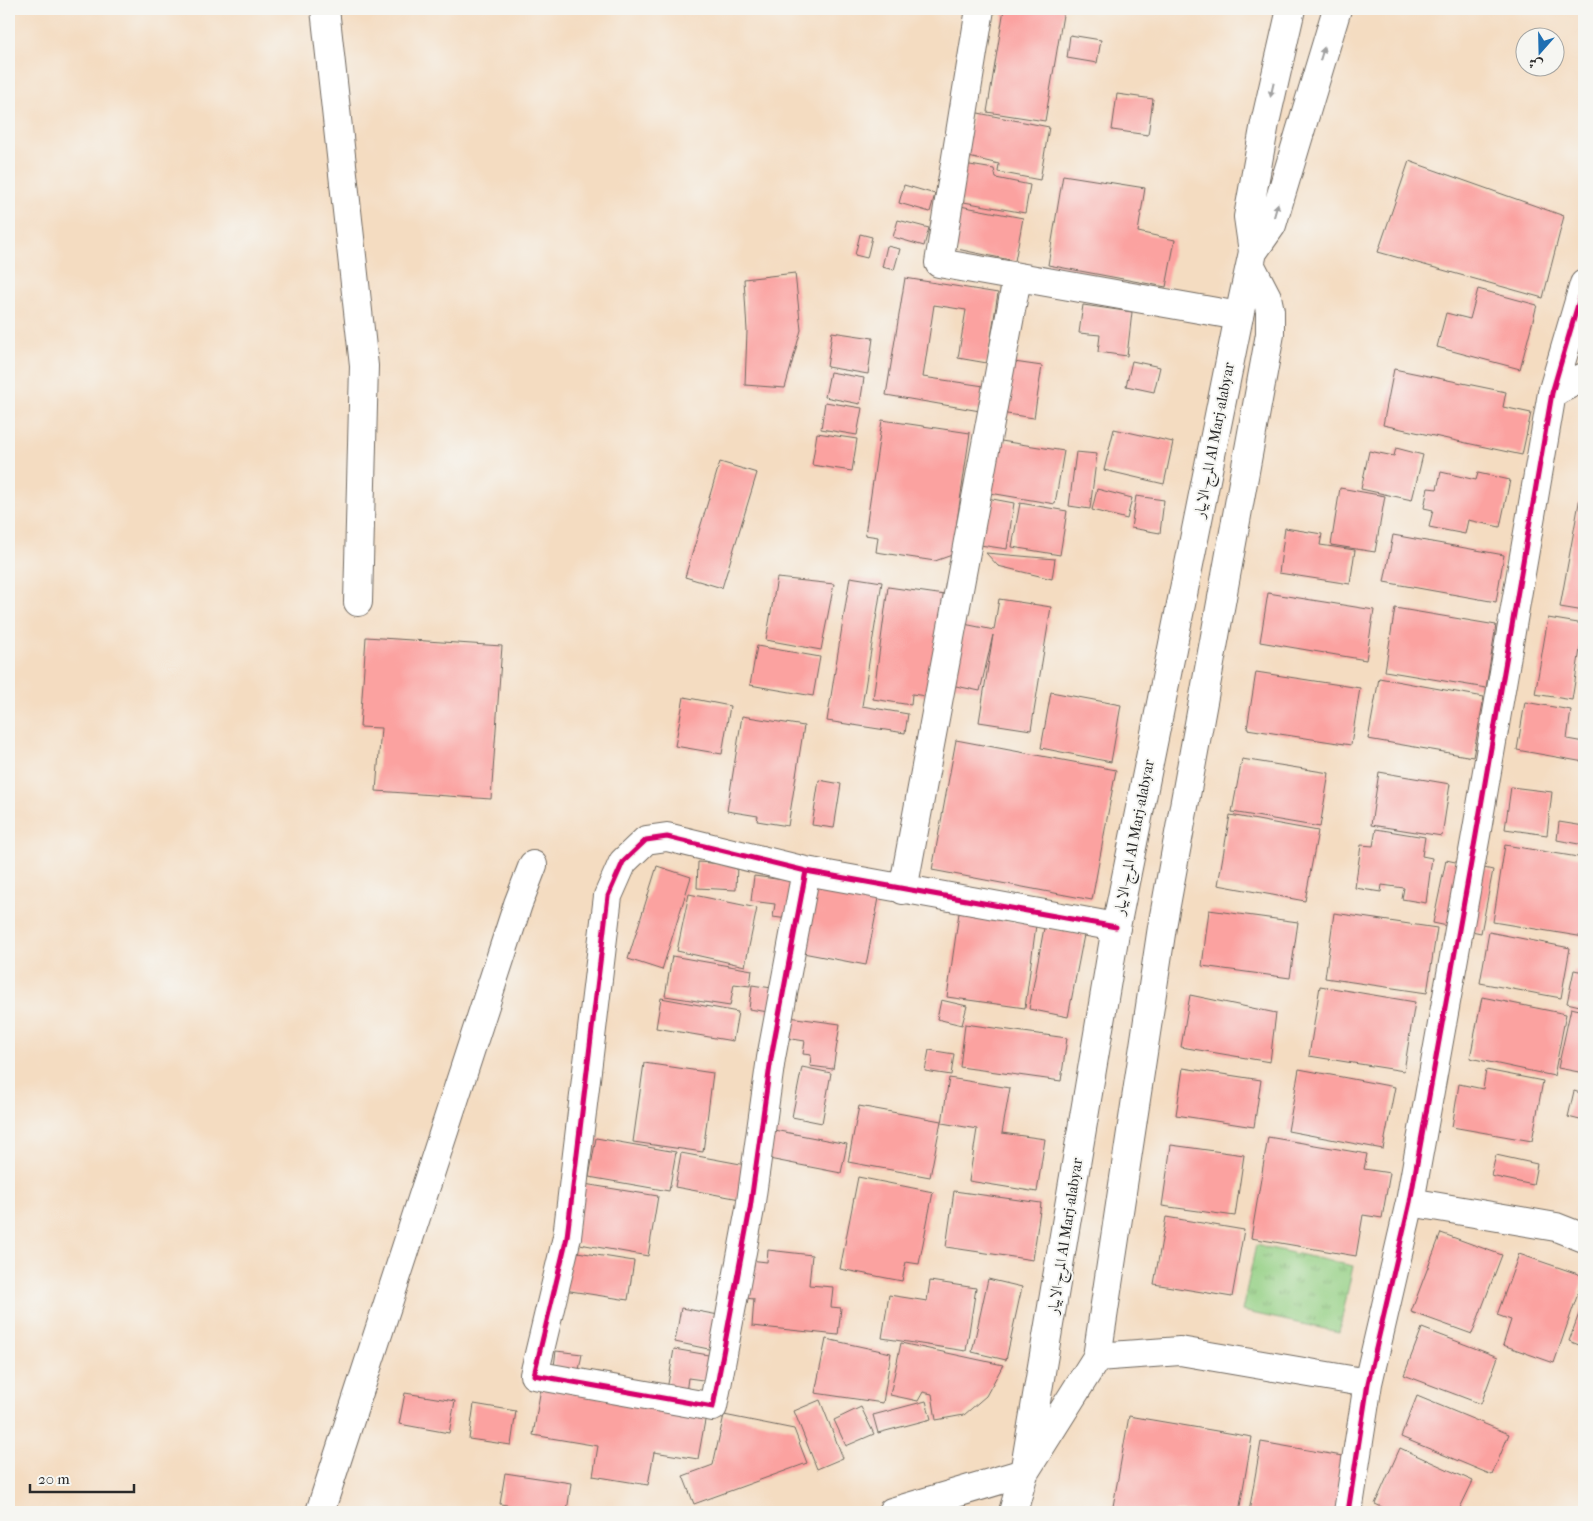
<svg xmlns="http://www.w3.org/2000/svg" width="1593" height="1521" font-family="'IM FELL French Canon',Amiri,serif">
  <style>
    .park { fill: url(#park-tufts); stroke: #607e58 }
    .building { fill: #fba2a0 }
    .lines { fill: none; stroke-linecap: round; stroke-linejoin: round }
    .minor-casing { stroke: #716960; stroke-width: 30 }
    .major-casing { stroke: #716960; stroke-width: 30 }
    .minor { stroke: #fff; stroke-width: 28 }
    .major { stroke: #fff; stroke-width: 28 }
    .cycleway-casing { stroke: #f6f6f2; stroke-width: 8 }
    .cycleway { stroke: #d6006c; stroke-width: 5 }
    .oneway { fill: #a0a0a0 }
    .labels { text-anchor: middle; stroke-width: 4; stroke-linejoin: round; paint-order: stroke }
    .street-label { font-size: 15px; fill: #2b2b2b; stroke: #f6f6f2 }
  </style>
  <defs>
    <pattern id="park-tufts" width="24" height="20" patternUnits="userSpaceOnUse" patternTransform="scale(1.25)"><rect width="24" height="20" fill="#95d085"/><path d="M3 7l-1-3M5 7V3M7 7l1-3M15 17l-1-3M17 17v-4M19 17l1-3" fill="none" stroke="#7aa96d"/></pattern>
  </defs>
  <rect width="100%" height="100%" fill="#f6f6f2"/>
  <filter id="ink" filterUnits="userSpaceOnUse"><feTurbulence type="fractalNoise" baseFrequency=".02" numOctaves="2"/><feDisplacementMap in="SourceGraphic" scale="10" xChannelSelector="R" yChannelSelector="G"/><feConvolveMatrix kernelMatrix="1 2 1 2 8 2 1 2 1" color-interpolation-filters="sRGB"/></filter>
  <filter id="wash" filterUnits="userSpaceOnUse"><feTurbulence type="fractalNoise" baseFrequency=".0096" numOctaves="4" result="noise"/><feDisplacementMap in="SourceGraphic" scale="20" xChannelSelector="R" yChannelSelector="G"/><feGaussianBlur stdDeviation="1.12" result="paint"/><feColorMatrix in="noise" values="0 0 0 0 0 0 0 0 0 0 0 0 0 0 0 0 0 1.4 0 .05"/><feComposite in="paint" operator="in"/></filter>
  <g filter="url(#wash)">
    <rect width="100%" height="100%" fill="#f4dcc1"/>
    <!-- park -->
    <path class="park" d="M 1256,1245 L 1353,1266 L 1339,1332 L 1242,1311 Z"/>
    <g id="blocks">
      <!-- building -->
      <path class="building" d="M 1004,9 L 1064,9 L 1045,121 L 987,112 Z
        M 1070,35 L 1101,40 L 1097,63 L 1067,58 Z
        M 1117,94 L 1153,99 L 1148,135 L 1112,130 Z
        M 973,112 L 1049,127 L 1040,180 L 998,172 L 999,164 L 964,156 Z
        M 1409,161 L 1564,216 L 1543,298 L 1378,252 Z
        M 964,164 L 994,169 L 996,178 L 1030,185 L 1025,213 L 958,201 Z
        M 1063,175 L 1145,188 L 1138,232 L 1175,240 L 1166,287 L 1048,265 Z
        M 904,185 L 935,194 L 930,212 L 899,203 Z
        M 960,206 L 1023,218 L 1015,261 L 952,248 Z
        M 898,220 L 929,228 L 924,246 L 893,237 Z
        M 860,234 L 872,237 L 867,258 L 855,255 Z
        M 887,246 L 900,249 L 894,270 L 882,267 Z
        M 795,273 L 801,330 L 785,388 L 745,385 L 747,331 L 744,279 Z
        M 905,278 L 998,293 L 987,363 L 958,358 L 966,310 L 934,305 L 923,377 L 984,386 L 980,411 L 886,395 Z
        M 1478,289 L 1537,305 L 1520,369 L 1437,347 L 1446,313 L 1470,319 Z
        M 1083,305 L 1132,312 L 1127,356 L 1098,352 L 1100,335 L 1079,333 Z
        M 832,332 L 873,338 L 868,374 L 827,367 Z
        M 1007,361 L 1042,366 L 1034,418 L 1000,413 Z
        M 1132,361 L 1160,367 L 1154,392 L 1126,386 Z
        M 1394,369 L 1506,392 L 1503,407 L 1531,413 L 1522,455 L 1383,425 Z
        M 830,372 L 864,378 L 860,404 L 825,397 Z
        M 825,402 L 862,408 L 857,435 L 821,429 Z
        M 882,420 L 970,433 L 952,555 L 935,561 L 876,552 L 878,537 L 865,535 Z
        M 1114,429 L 1173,442 L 1164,484 L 1104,470 Z
        M 817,433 L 857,439 L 852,471 L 812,465 Z
        M 995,440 L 1064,451 L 1055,504 L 984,492 Z
        M 1396,448 L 1423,455 L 1412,500 L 1361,489 L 1369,451 L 1394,456 Z
        M 1076,452 L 1097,454 L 1090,509 L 1069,506 Z
        M 720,462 L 757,473 L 722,588 L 685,577 Z
        M 1441,472 L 1476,480 L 1478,473 L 1510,480 L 1500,527 L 1468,520 L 1465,534 L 1429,527 L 1433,510 L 1424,508 L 1428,488 L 1437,489 Z
        M 1582,486 L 1584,487 L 1584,611 L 1560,607 Z
        M 1340,488 L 1385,496 L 1375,552 L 1331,545 Z
        M 1097,489 L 1132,498 L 1127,519 L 1092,510 Z
        M 1136,496 L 1164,500 L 1160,533 L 1131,528 Z
        M 987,498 L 1014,503 L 1007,549 L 980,545 Z
        M 1020,503 L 1067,511 L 1060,555 L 1012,547 Z
        M 1285,528 L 1322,534 L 1320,545 L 1355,550 L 1350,584 L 1279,573 Z
        M 1393,535 L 1504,555 L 1496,602 L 1384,582 Z
        M 986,553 L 1055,559 L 1052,579 L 998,566 Z
        M 850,577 L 882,582 L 862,706 L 908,714 L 905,733 L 827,721 Z
        M 777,578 L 834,584 L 821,650 L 766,640 Z
        M 888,587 L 945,595 L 932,697 L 912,694 L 911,705 L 873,699 Z
        M 1268,593 L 1374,610 L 1366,660 L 1260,642 Z
        M 999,599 L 1051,607 L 1031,730 L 979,722 L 993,635 L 980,691 L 951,685 L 964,624 L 994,630 Z
        M 1395,608 L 1496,625 L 1486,688 L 1385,671 Z
        M 1548,618 L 1584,624 L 1572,700 L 1535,694 Z
        M 366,637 L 502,646 L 491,799 L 376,791 L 381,728 L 360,727 Z
        M 757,646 L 820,657 L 813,696 L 750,685 Z
        M 1256,672 L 1360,688 L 1351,745 L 1247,729 Z
        M 1379,678 L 1484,697 L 1473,757 L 1368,739 Z
        M 1051,692 L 1121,705 L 1111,762 L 1041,748 Z
        M 684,697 L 730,706 L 722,754 L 675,746 Z
        M 1525,702 L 1571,710 L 1567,739 L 1584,742 L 1584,762 L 1517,750 Z
        M 742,716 L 804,726 L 788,826 L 757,821 L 758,816 L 727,811 Z
        M 956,740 L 1116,770 L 1092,900 L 932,870 Z
        M 1242,759 L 1329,773 L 1320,827 L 1232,812 Z
        M 1379,772 L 1450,784 L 1442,836 L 1371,825 Z
        M 819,780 L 841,784 L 834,828 L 812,825 Z
        M 1511,787 L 1552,792 L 1547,835 L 1505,829 Z
        M 1230,815 L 1318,831 L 1305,901 L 1218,885 Z
        M 1559,822 L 1584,826 L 1584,845 L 1557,840 Z
        M 1376,829 L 1425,837 L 1422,856 L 1432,858 L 1426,903 L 1402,899 L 1404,888 L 1382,885 L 1381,892 L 1355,888 L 1361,845 L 1373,846 Z
        M 1505,845 L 1584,858 L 1584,937 L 1493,922 Z
        M 1446,860 L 1493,870 L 1481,933 L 1433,923 Z
        M 698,862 L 737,865 L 736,890 L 697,888 Z
        M 657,866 L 691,877 L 662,970 L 628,959 Z
        M 754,876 L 799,882 L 795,920 L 773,917 L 775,904 L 751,901 Z
        M 816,886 L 879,898 L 866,965 L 803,953 Z
        M 689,894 L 757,908 L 745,966 L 677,951 Z
        M 1209,910 L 1298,922 L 1290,978 L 1202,966 Z
        M 959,913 L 1036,925 L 1025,1008 L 947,997 Z
        M 1334,913 L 1437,928 L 1427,993 L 1325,978 Z
        M 1044,928 L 1084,935 L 1068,1017 L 1029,1009 Z
        M 1489,932 L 1570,948 L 1561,998 L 1480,983 Z
        M 672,956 L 752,970 L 750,986 L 734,984 L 730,1006 L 665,996 Z
        M 1574,970 L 1584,972 L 1584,1007 L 1567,1003 Z
        M 752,985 L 778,989 L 775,1013 L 749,1009 Z
        M 1320,986 L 1415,1002 L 1404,1071 L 1309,1056 Z
        M 1190,995 L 1276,1013 L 1270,1062 L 1181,1047 Z
        M 1482,997 L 1566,1014 L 1554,1076 L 1470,1058 Z
        M 661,998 L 738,1012 L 733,1041 L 656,1028 Z
        M 941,1000 L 967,1006 L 962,1025 L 937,1019 Z
        M 1571,1008 L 1584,1011 L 1584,1073 L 1558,1068 Z
        M 789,1017 L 840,1024 L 833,1069 L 810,1066 L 811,1055 L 803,1054 L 805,1041 L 786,1038 Z
        M 965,1024 L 1067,1038 L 1061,1081 L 960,1067 Z
        M 929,1050 L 954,1054 L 951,1075 L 925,1071 Z
        M 644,1063 L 713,1073 L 703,1152 L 633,1142 Z
        M 802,1067 L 831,1073 L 822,1123 L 792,1117 Z
        M 1183,1068 L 1261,1080 L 1254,1127 L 1176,1115 Z
        M 1299,1069 L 1395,1087 L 1383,1149 L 1288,1131 Z
        M 1486,1070 L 1543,1081 L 1532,1141 L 1452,1127 L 1459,1084 L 1483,1089 Z
        M 949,1078 L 1010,1088 L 1002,1133 L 1045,1139 L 1037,1192 L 969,1181 L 977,1129 L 942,1123 Z
        M 1574,1091 L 1584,1094 L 1584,1121 L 1568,1117 Z
        M 859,1106 L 941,1121 L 930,1177 L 848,1162 Z
        M 774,1130 L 847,1144 L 841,1173 L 769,1159 Z
        M 1268,1137 L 1367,1154 L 1364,1169 L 1390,1173 L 1382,1218 L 1363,1215 L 1356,1256 L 1251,1238 Z
        M 596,1138 L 676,1152 L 669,1191 L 589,1177 Z
        M 1171,1145 L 1244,1155 L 1235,1216 L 1162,1206 Z
        M 681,1153 L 746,1165 L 740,1199 L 675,1187 Z
        M 1496,1155 L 1537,1164 L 1533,1185 L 1491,1176 Z
        M 858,1177 L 933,1192 L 919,1264 L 906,1262 L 902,1281 L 840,1269 Z
        M 584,1184 L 658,1196 L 648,1256 L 574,1243 Z
        M 954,1191 L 1041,1203 L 1033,1260 L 946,1247 Z
        M 1166,1217 L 1244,1230 L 1232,1297 L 1154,1284 Z
        M 1441,1233 L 1502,1255 L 1472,1334 L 1411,1312 Z
        M 768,1250 L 812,1255 L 809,1285 L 833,1287 L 831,1307 L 841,1308 L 838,1335 L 752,1326 L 754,1299 L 745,1298 L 749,1260 L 767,1262 Z
        M 571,1251 L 634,1261 L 628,1300 L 564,1290 Z
        M 1519,1254 L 1584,1276 L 1554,1363 L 1503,1345 L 1511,1320 L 1497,1315 Z
        M 988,1279 L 1022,1287 L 1006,1360 L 972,1352 Z
        M 930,1281 L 976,1288 L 966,1351 L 882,1338 L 889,1295 L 927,1301 Z
        M 1584,1300 L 1584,1347 L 1569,1341 Z
        M 681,1308 L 724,1316 L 718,1351 L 675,1342 Z
        M 1422,1328 L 1498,1357 L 1481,1404 L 1404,1375 Z
        M 826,1339 L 891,1353 L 883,1403 L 815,1393 Z
        M 901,1343 L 1003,1365 L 986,1396 L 964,1415 L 936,1420 L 932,1394 L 923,1392 L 918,1401 L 890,1395 Z
        M 674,1349 L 714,1356 L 710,1381 L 688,1378 L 686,1393 L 667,1390 Z
        M 556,1351 L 582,1354 L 579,1370 L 554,1366 Z
        M 541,1388 L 706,1415 L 698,1459 L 654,1452 L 648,1485 L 593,1476 L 598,1446 L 533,1435 Z
        M 405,1393 L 455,1401 L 449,1433 L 399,1424 Z
        M 1417,1396 L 1509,1434 L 1492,1475 L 1401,1437 Z
        M 820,1400 L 843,1458 L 817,1469 L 794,1411 Z
        M 926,1401 L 931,1419 L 878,1433 L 873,1415 Z
        M 474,1404 L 516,1411 L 511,1445 L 469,1439 Z
        M 861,1407 L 874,1434 L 846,1446 L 834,1420 Z
        M 724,1415 L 794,1429 L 807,1463 L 694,1504 L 683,1476 L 713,1465 Z
        M 1129,1416 L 1252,1437 L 1239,1512 L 1112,1512 Z
        M 1261,1442 L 1348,1457 L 1338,1512 L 1249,1512 Z
        M 1400,1448 L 1473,1481 L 1458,1512 L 1393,1512 L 1375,1504 Z
        M 505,1473 L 571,1483 L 567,1512 L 552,1512 L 500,1504 Z"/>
    </g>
  </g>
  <g filter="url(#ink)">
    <use href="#blocks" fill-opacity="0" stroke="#716960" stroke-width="1"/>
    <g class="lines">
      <defs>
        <path id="minor" d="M 325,9 L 364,366 L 358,602
          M 980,9 L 939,263 L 1239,316
          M 1552,393 L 1584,377
          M 806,871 L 771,1058 L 750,1209 L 713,1407 L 534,1375 L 567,1237 L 608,896 L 623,862 L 646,840 L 667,837 L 806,871 L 1116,927
          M 903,890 L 1017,278
          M 1410,1202 L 1556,1227 L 1584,1238
          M 1097,1357 L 1162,927 L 1270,334 L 1270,311 L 1267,297 L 1251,266
          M 320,1512 L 518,904 L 533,865
          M 892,1512 L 1024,1473 L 1097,1357 L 1180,1351 L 1368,1383
          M 1348,1512 L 1368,1383 L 1410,1202 L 1476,835 L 1552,393 L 1584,284"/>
        <path id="major" d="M 1253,252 L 1272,225 L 1337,9
          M 1013,1512 L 1024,1473 L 1116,927 L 1239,316 L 1253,252 L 1248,217 L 1265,123 L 1291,9"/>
      </defs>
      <!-- minor casing -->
      <use href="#minor" class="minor-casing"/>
      <!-- major casing -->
      <use href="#major" class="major-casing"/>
      <!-- minor -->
      <use href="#minor" class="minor"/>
      <!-- major -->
      <use href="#major" class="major"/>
      <defs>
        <path id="cycleway" d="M 806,871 L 771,1058 L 750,1209 L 713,1407 L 534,1375 L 567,1237 L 608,896 L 623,862 L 646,840 L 667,837 L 806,871 L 1116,927
          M 1348,1512 L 1368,1383 L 1410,1202 L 1476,835 L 1552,393 L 1584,284"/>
      </defs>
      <!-- cycleway casing -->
      <use href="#cycleway" class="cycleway-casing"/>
      <!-- cycleway -->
      <use href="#cycleway" class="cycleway"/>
    </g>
    <!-- one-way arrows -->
    <defs><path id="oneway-solid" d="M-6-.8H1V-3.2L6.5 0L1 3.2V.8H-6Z" transform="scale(1.25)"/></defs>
    <g class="oneway">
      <use href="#oneway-solid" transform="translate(1322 54) rotate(-73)"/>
      <use href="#oneway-solid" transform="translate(1272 90) rotate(103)"/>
      <use href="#oneway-solid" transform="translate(1276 210) rotate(-74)"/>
    </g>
  </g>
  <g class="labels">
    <!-- street labels -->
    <g class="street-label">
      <text transform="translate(1214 440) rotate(-79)" y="5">المرج-الابيار Al Marj-alabyar</text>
      <text transform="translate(1134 837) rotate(-79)" y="5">المرج-الابيار Al Marj-alabyar</text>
      <text transform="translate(1065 1236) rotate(-81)" y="5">المرج-الابيار Al Marj-alabyar</text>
    </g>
  </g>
  <!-- margin -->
  <rect width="1593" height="1521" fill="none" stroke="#f6f6f2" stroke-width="30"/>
  <!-- north arrow -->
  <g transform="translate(1540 52) rotate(200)"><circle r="24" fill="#f6f6f2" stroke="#a5a5a2"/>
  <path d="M0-4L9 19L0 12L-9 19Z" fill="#1f6fb2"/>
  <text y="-8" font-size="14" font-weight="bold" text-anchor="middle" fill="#2b2b2b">ش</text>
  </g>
  <!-- scale -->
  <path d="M30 1484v8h104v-8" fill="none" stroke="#2b2b2b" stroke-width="2.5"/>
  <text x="38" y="1484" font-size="15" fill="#2b2b2b" stroke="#f6f6f2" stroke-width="4" paint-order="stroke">20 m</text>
</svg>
